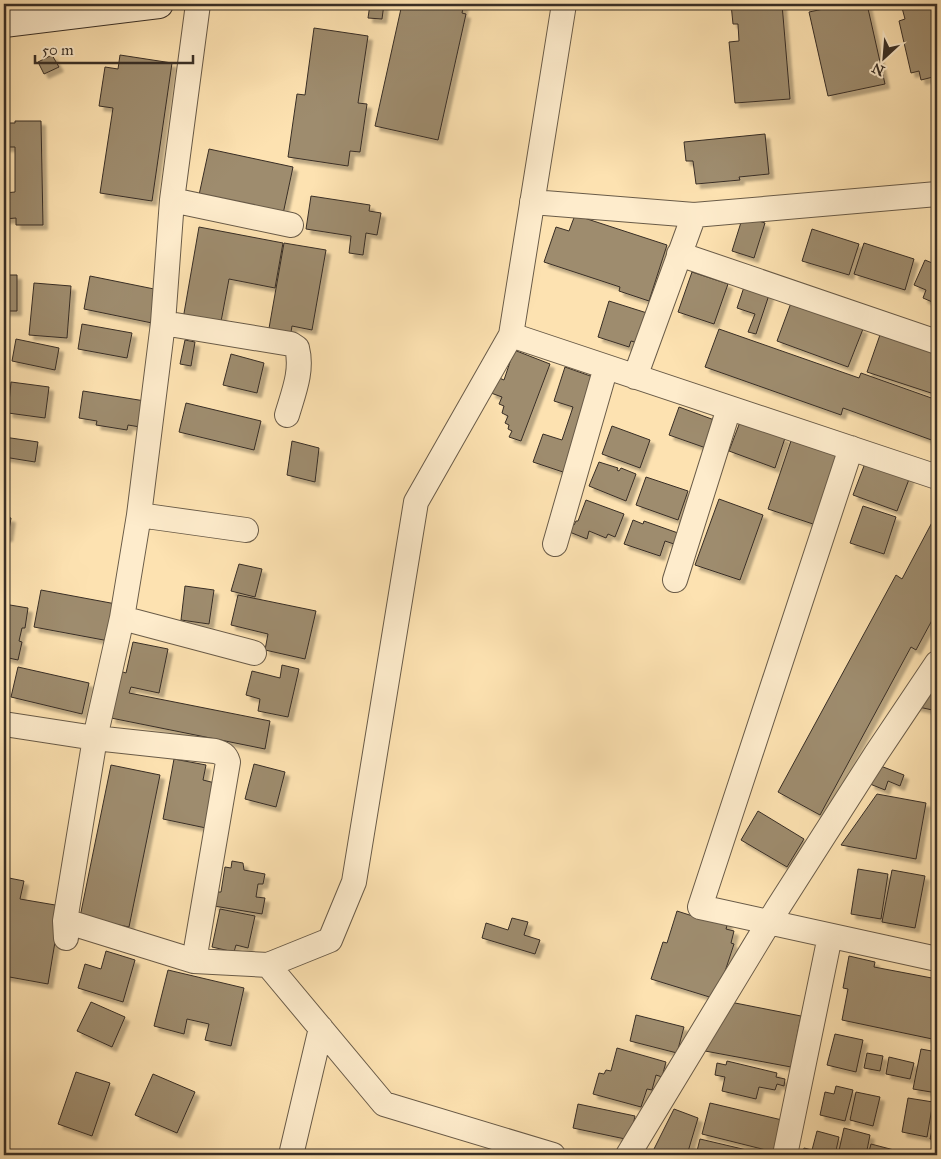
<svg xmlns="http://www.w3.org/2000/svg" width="941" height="1159" font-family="'IM FELL Great Primer',serif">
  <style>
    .building { fill: #9e8c6e; stroke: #382e25; filter: url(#shadow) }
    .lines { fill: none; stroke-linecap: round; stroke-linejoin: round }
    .street-casing { stroke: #695b48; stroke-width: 26 }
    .secondary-casing { stroke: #382e25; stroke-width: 30 }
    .street { stroke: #feeccc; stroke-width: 24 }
    .secondary { stroke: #feeccc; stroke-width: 28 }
  </style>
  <defs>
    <filter id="shadow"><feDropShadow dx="4.5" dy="4.5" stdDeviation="1" flood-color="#0004"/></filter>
  </defs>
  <rect width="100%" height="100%" fill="#fde2b1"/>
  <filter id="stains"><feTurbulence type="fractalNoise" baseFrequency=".004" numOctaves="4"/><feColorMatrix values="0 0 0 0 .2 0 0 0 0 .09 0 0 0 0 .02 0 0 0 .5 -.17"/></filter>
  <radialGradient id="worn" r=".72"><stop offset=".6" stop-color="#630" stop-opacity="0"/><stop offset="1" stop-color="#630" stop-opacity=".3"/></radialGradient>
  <!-- building -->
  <path class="building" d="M 370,4 L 384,4 L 382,19 L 368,18 Z
    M 402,4 L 464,4 L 462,13 L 466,14 L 438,140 L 375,126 Z
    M 731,4 L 782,4 L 790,99 L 735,103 L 729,42 L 739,41 L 738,24 L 733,24 Z
    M 847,4 L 867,4 L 885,84 L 828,96 L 809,12 Z
    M 901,4 L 937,4 L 937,76 L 921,80 L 919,71 L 911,73 L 899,21 L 905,19 Z
    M 314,28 L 368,36 L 358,103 L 367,104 L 360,152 L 350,151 L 348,166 L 288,157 L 297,94 L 305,95 Z
    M 52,55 L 59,67 L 44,74 L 38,62 Z
    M 120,55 L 172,63 L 152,201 L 100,193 L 113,108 L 99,106 L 105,67 L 118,69 Z
    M 15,121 L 41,121 L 43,225 L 16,225 L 16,218 L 4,219 L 4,193 L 15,192 L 15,147 L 4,147 L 4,123 L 15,123 Z
    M 765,134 L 769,174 L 739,177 L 740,180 L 696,184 L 693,161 L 686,161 L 684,142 Z
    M 209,149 L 293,167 L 283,214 L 199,195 Z
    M 311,196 L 370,205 L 369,211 L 381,213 L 377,235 L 366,233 L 363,255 L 349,253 L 351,236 L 306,229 Z
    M 575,215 L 667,245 L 649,301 L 619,291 L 620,287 L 544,262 L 556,227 L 569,231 Z
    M 743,216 L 765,223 L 754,258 L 732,251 Z
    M 199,227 L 283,243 L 275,288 L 229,279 L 220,327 L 183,319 Z
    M 812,229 L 859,244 L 849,275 L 802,261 Z
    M 284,243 L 326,250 L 312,330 L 292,326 L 290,338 L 268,334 Z
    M 864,243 L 914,259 L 905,290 L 854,274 Z
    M 925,260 L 937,265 L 937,304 L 923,298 L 926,290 L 914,285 Z
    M 692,272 L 728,284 L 714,324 L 678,312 Z
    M 4,275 L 17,275 L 17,311 L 4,311 Z
    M 90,276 L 159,290 L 152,323 L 84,309 Z
    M 746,281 L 771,289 L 756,334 L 748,332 L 755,314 L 737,308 Z
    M 34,283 L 71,286 L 67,338 L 29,335 Z
    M 609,301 L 647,313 L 638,343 L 631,341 L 629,347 L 598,337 Z
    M 791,303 L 863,329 L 848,367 L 777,341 Z
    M 82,324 L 132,333 L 127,358 L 78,349 Z
    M 719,329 L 859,378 L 861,373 L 937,400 L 937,442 L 843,408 L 841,415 L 705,367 Z
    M 881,332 L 937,351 L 937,395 L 867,372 Z
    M 16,339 L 59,348 L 55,370 L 12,361 Z
    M 185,340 L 195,342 L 191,366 L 180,364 Z
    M 514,350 L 550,364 L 521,441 L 509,437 L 512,431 L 508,429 L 509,425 L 505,423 L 508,416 L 502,413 L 504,406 L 499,404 L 502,397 L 491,393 L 497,377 L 504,380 Z
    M 231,354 L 264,363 L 257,393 L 223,385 Z
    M 565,367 L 596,378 L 566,473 L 533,462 L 543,434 L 562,440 L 573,407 L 554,401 Z
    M 11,382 L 49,387 L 45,418 L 8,413 Z
    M 83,391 L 145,401 L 140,427 L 128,425 L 127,430 L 96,425 L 97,421 L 79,418 Z
    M 186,403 L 261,421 L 254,450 L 179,432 Z
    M 679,407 L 717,421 L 706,448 L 669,435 Z
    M 740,422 L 785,438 L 775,468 L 729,451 Z
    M 612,426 L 650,440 L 640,468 L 602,454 Z
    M 793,435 L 841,451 L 816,525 L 768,509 Z
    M 4,437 L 38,442 L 35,462 L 4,457 Z
    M 292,441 L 319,448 L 315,482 L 287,475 Z
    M 867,458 L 911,474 L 897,511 L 853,495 Z
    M 599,462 L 618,468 L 617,470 L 619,471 L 621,468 L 636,474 L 626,501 L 589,486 Z
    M 646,477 L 688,491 L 678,520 L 636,505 Z
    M 719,499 L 763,515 L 740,580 L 695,565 Z
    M 586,500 L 624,514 L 615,537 L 608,534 L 606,538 L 589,531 L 587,539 L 567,531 L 570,523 L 574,525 L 576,521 L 578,521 Z
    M 863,506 L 896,517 L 884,554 L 850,543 Z
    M 937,513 L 937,611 L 916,650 L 911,647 L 820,815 L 778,792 L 896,575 L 902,579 Z
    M 4,517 L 11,518 L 8,537 L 4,537 Z
    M 633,520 L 643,524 L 644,521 L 678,533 L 674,544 L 665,541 L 660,556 L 624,544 Z
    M 239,564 L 262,569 L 255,597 L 231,591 Z
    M 185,586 L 214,590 L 209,624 L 181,620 Z
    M 41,590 L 116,604 L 109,641 L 34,627 Z
    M 238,595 L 316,611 L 305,659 L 265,650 L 268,634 L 231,625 Z
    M 4,604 L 28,608 L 25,628 L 22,628 L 19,641 L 22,642 L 18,660 L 4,657 Z
    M 133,642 L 168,649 L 159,693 L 131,687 L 129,693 L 270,721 L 265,749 L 111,718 L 120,671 L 126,673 Z
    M 282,665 L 299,669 L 288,717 L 258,711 L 260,699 L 246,695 L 252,671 L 280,678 Z
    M 18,667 L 89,683 L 82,714 L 11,697 Z
    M 937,671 L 937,711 L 914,706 Z
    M 174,759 L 206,765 L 203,780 L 215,783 L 206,828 L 163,819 Z
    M 254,764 L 285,772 L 276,807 L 245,799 Z
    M 111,765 L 160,775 L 129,927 L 80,917 Z
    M 878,765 L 904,775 L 900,786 L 888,781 L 885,790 L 870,784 Z
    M 877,794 L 926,803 L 916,859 L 841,845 Z
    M 758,811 L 804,839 L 787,867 L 741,840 Z
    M 937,860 L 937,881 L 934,880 Z
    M 232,861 L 243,863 L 244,870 L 265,874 L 263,884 L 258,884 L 256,897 L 265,898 L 262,914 L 214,906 L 217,892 L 221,892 L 225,867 L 231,868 Z
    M 858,869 L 888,874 L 881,919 L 851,914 Z
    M 892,870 L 925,876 L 915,928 L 882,922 Z
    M 4,877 L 24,881 L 20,899 L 61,906 L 48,984 L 4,976 Z
    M 220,909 L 255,916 L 248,948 L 236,945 L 234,952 L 212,947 Z
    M 677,911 L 702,919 L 729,919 L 726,929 L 734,931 L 731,943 L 734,944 L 716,999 L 651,979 L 663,942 L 667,943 Z
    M 512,918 L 528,922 L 524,935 L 540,940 L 535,954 L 482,938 L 486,923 L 508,930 Z
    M 106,951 L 135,960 L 123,1002 L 78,988 L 85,964 L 101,969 Z
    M 849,956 L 875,962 L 874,967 L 937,979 L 937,1040 L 842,1020 L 848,989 L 843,988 Z
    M 168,970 L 244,988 L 231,1046 L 205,1040 L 209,1024 L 187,1019 L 184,1034 L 154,1026 Z
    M 91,1002 L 125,1017 L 112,1047 L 77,1031 Z
    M 730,1002 L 801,1016 L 791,1067 L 705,1051 Z
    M 636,1015 L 684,1027 L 677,1053 L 630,1041 Z
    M 835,1034 L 863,1040 L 856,1072 L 827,1065 Z
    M 617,1048 L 666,1062 L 662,1077 L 656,1075 L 652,1090 L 647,1089 L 641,1107 L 593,1094 L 599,1073 L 604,1074 L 606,1070 L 611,1071 Z
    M 921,1049 L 937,1052 L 937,1093 L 913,1089 Z
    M 867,1053 L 883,1056 L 880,1071 L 864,1068 Z
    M 889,1057 L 914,1063 L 910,1079 L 886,1074 Z
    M 727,1061 L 777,1073 L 776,1077 L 785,1079 L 784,1086 L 777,1084 L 775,1090 L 759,1087 L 756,1099 L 722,1091 L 725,1077 L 715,1075 L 717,1063 L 726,1065 Z
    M 76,1072 L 110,1083 L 92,1136 L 58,1124 Z
    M 153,1074 L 195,1092 L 177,1133 L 135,1115 Z
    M 836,1086 L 853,1090 L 845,1121 L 820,1115 L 825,1092 L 834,1094 Z
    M 856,1092 L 880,1097 L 873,1126 L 850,1120 Z
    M 908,1098 L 933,1102 L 927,1137 L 902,1132 Z
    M 710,1103 L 782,1120 L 774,1152 L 702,1134 Z
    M 578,1104 L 635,1116 L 630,1140 L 573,1128 Z
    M 674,1109 L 698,1118 L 687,1155 L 651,1155 Z
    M 936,1112 L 937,1113 L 937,1140 L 930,1139 Z
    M 844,1128 L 870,1135 L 866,1155 L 838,1155 Z
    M 817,1131 L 839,1137 L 835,1155 L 802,1155 L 804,1148 L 812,1150 Z
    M 700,1139 L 768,1155 L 696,1155 Z
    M 871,1144 L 894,1150 L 893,1155 L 868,1155 Z
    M 6,1148 L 28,1155 L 4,1155 Z"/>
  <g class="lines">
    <defs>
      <path id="street" d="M 564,4 L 511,335 L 937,477
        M 172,200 L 291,225
        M 532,202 L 694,215
        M 679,254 L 937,342
        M 163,323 L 291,344 L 297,348 C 303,371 293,394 287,415
        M 635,377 L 694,215 L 937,194
        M 851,448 L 700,907 L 937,959
        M 139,515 L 246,530
        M 555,544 L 606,367
        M 675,580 L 729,408
        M 122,618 L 254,653
        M 4,724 L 95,738 L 215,751 C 222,753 226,755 228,762 L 194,961
        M 65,921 L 194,961 L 268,965 L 330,940 L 354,882 L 416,502 L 511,335
        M 66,938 L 65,921 L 95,738 L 122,618 L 139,515 L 163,323 L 172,200 L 198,4
        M 268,965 L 384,1104 L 553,1155
        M 291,1155 L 321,1028
        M 628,1155 L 777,909 L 876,754 L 937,663
        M 785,1155 L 830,936"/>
      <path id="secondary" d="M 4,23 L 159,4"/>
    </defs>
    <!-- street casing -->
    <use href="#street" class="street-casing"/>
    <!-- secondary casing -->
    <use href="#secondary" class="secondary-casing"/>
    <!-- street -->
    <use href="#street" class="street"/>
    <!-- secondary -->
    <use href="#secondary" class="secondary"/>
  </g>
  <!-- margin -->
  <rect width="941" height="1159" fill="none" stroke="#fde2b1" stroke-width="20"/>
  <rect x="5" y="5" width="931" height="1149" fill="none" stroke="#382e25" stroke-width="2.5"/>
  <rect x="10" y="10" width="921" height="1139" fill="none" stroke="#382e25"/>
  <!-- north arrow -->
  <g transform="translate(884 58) rotate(206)" stroke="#feeccc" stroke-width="4" paint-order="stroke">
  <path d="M0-4L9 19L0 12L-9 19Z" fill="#382e25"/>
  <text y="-8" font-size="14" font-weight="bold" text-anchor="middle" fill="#382e25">N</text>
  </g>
  <!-- scale -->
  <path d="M35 55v8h158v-8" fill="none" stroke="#382e25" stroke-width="2.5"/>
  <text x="42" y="55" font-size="15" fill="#382e25" stroke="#feeccc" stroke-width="4" paint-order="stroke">50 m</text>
  <rect width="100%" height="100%" filter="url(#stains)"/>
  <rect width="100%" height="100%" fill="url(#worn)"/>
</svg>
